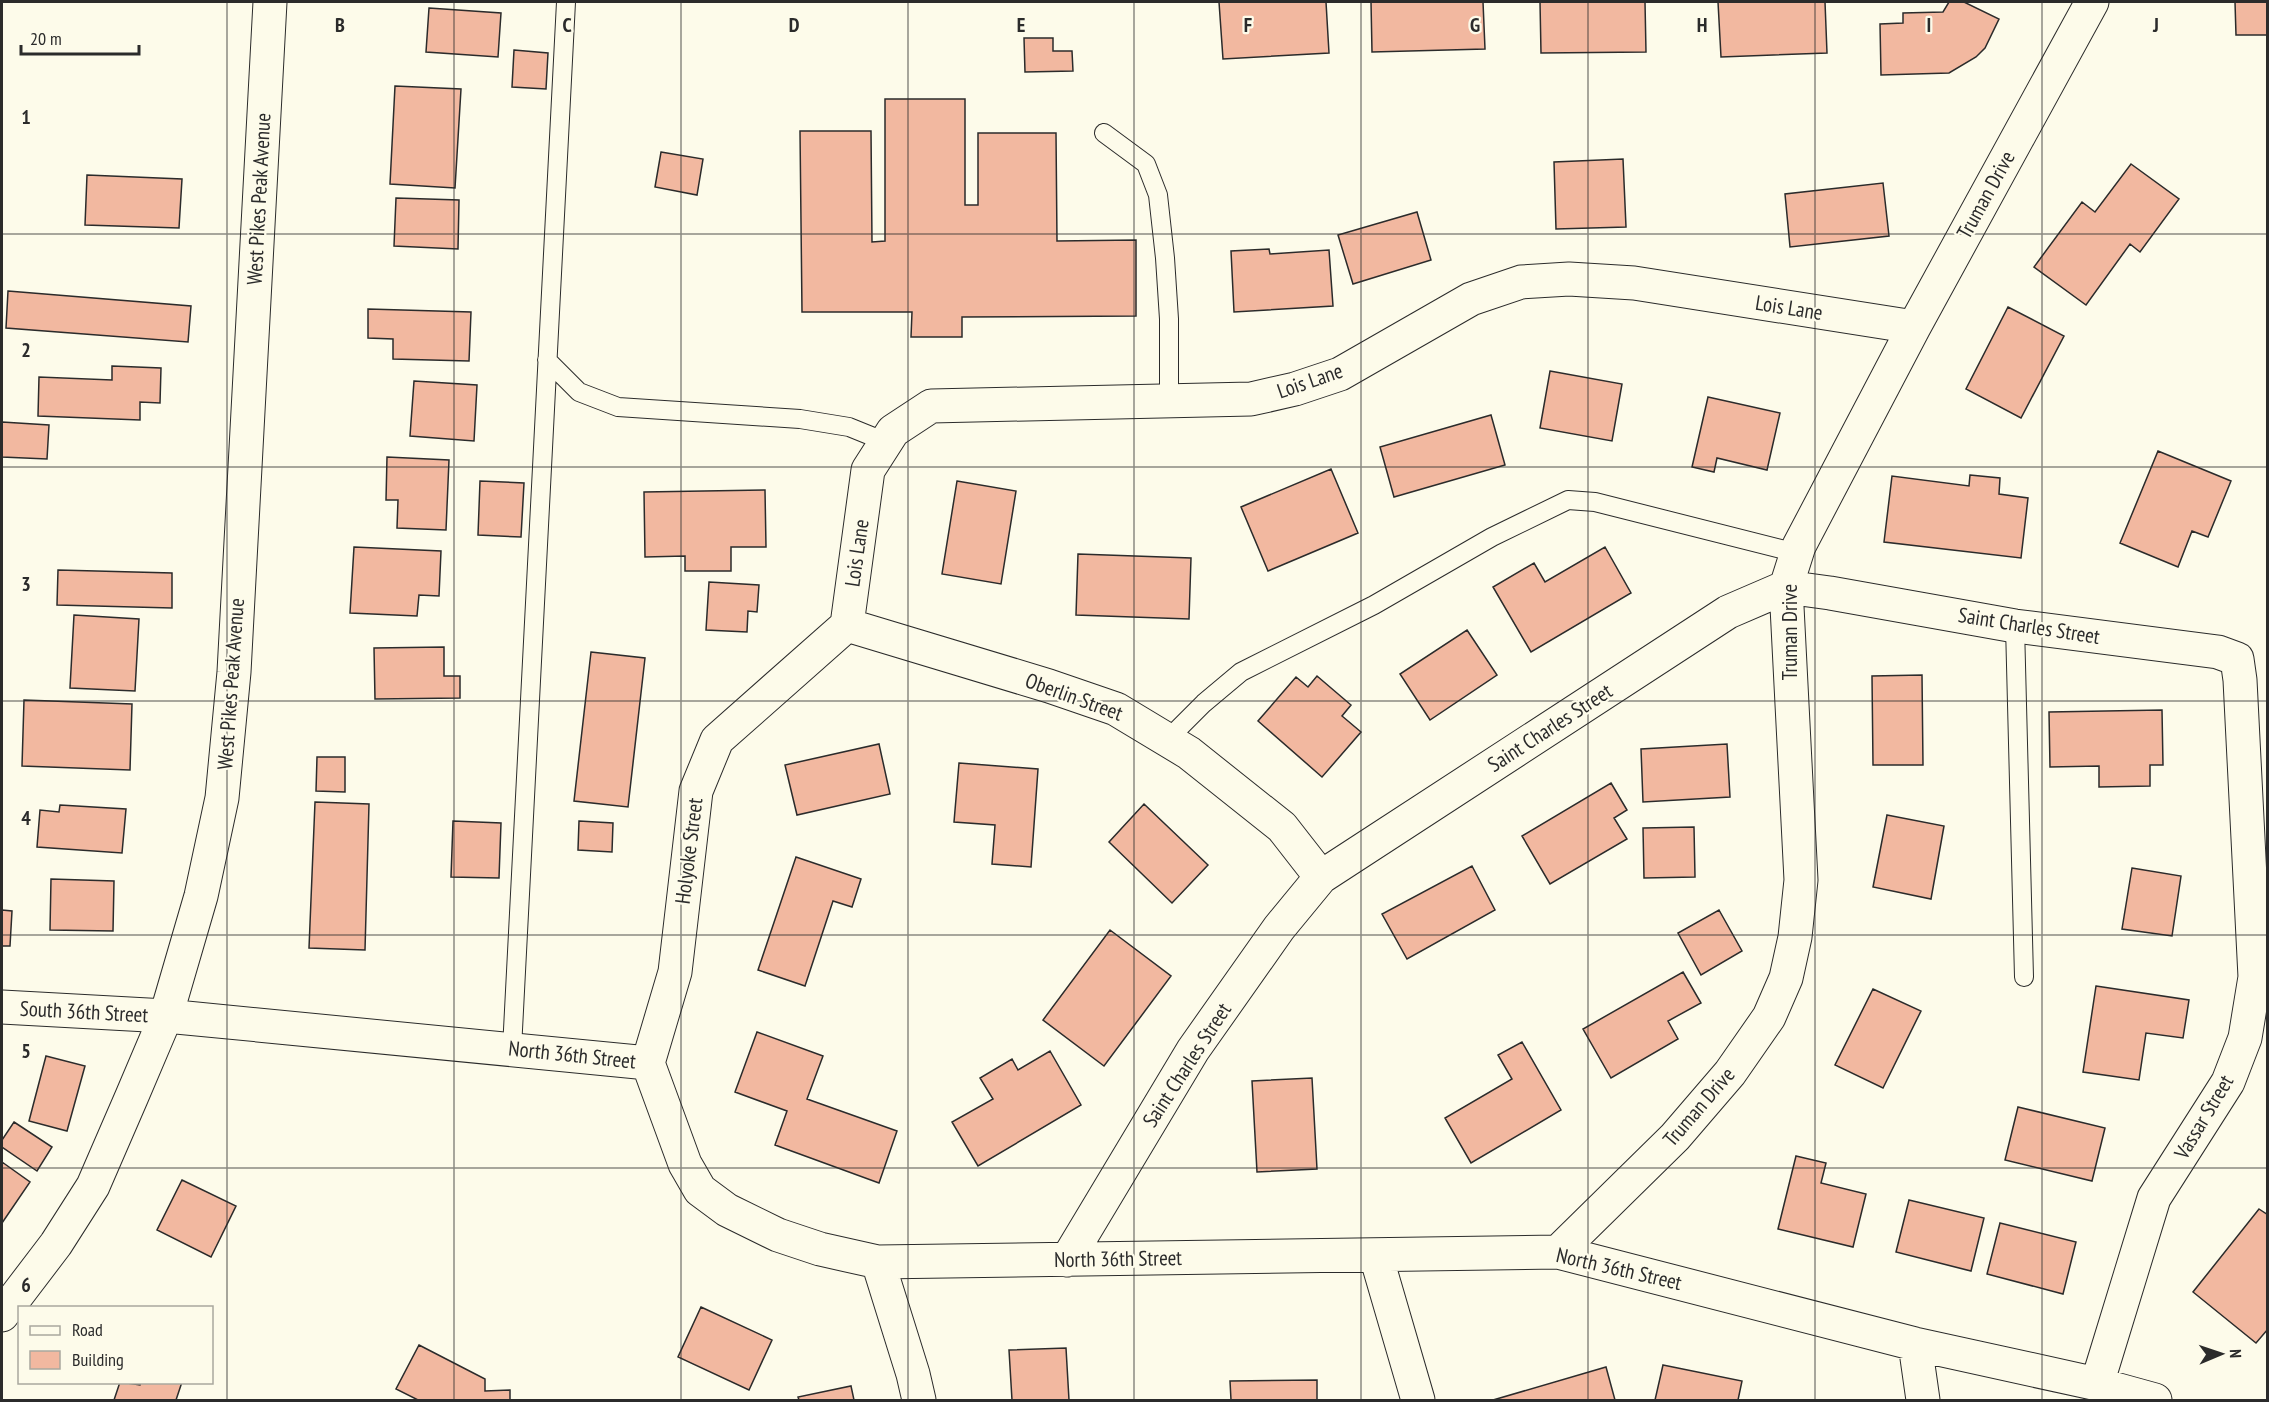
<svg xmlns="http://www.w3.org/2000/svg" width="2269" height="1402" font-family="'PT Sans Narrow',sans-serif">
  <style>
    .building { fill: #f2b8a0; stroke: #2b2b2b; stroke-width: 1.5 }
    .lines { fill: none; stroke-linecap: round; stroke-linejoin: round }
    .service-casing { stroke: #2b2b2b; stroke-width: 20 }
    .minor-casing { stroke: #2b2b2b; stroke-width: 35 }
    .service { stroke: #fdfbea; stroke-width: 18 }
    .minor { stroke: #fdfbea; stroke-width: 33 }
    .grid { fill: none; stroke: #2b2b2b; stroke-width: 1.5; stroke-opacity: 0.55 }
    .labels { text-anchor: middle; stroke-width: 4.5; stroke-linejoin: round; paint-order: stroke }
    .street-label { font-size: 21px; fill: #2b2b2b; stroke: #fdfbea }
    .grid-label { font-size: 20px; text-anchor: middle; font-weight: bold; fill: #2b2b2b; stroke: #fdfbea; stroke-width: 4.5; stroke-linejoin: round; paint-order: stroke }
  </style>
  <rect width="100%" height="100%" fill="#fdfbea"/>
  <!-- building -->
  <path class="building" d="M 1219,2 L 1326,2 L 1329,53 L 1223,59 Z
    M 1371,2 L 1483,2 L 1485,49 L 1372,52 Z
    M 1540,2 L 1645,2 L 1646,52 L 1541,53 Z
    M 1718,2 L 1825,2 L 1827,53 L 1721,57 Z
    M 1949,2 L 1964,2 L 1999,19 L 1985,48 L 1976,57 L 1949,73 L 1881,75 L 1880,24 L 1903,23 L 1903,13 L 1943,12 Z
    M 2235,2 L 2268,2 L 2268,35 L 2236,35 Z
    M 429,8 L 501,13 L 498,57 L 426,52 Z
    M 1024,38 L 1053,38 L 1053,51 L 1072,51 L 1073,71 L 1025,72 Z
    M 514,50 L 548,53 L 546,89 L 512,87 Z
    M 395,86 L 461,89 L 455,188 L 390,184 Z
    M 885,99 L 965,99 L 965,205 L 978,205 L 978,133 L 1056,133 L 1057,241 L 1136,240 L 1136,316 L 962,317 L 962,337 L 911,337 L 912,312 L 802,312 L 800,131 L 871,131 L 872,242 L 885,241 Z
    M 661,152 L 703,159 L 697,195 L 655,187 Z
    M 1623,159 L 1626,227 L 1556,229 L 1554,162 Z
    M 2131,164 L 2179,199 L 2140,252 L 2130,244 L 2086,305 L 2034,267 L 2082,202 L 2095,212 Z
    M 87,175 L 182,179 L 179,228 L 85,225 Z
    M 1883,183 L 1889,236 L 1790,247 L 1785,194 Z
    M 396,198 L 459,200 L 458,249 L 394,246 Z
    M 1417,212 L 1431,260 L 1353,284 L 1338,235 Z
    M 1269,249 L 1270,254 L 1329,250 L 1333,306 L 1234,312 L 1231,251 Z
    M 8,291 L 191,306 L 188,342 L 6,328 Z
    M 2008,307 L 2064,336 L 2021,418 L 1966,389 Z
    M 368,309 L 471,312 L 469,361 L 393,359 L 393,339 L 368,338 Z
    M 112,366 L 161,368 L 160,403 L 140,402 L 140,420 L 38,416 L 39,377 L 112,380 Z
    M 1550,371 L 1622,384 L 1612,441 L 1540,428 Z
    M 414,381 L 477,385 L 474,441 L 410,436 Z
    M 1708,397 L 1780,413 L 1767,470 L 1717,458 L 1714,472 L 1692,467 Z
    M 1491,415 L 1505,465 L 1394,497 L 1380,447 Z
    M 2,422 L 49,425 L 47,459 L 2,457 Z
    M 2158,451 L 2231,481 L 2208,537 L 2192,531 L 2178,567 L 2120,543 Z
    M 387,457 L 449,460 L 446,530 L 397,528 L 398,500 L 386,500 Z
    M 1331,469 L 1358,533 L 1268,571 L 1241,507 Z
    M 1970,475 L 2000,478 L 1999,494 L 2028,498 L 2021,558 L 1884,542 L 1892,476 L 1969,486 Z
    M 480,481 L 524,483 L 521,537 L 478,535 Z
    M 957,481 L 1016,491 L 1001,584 L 942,574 Z
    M 765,490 L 766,547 L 731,547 L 731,571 L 685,571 L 685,556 L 645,557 L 644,492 Z
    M 354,547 L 441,551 L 439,596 L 419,595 L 417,616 L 350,613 Z
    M 1605,547 L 1631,593 L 1531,652 L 1493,587 L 1534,563 L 1545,582 Z
    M 1078,554 L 1191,558 L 1189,619 L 1076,615 Z
    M 58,570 L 172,573 L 172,608 L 57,605 Z
    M 709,582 L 759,585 L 757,612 L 748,611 L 747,632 L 706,630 Z
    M 74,615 L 139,619 L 135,691 L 70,688 Z
    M 1467,630 L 1497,675 L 1430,720 L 1400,674 Z
    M 444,647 L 444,676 L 460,676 L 460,698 L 375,699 L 374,648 Z
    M 591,652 L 645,658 L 628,807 L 574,801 Z
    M 1922,675 L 1923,765 L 1873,765 L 1872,676 Z
    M 1317,676 L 1351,705 L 1342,716 L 1361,732 L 1322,777 L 1258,721 L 1296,677 L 1308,687 Z
    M 24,700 L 132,704 L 130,770 L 22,766 Z
    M 2162,710 L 2163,765 L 2150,765 L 2150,786 L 2099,787 L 2099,766 L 2050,767 L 2049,712 Z
    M 879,744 L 890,794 L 797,815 L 785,765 Z
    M 1727,744 L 1730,797 L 1643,802 L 1641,749 Z
    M 317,757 L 345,757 L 345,792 L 316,791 Z
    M 959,763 L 1038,769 L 1031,867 L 992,864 L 995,825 L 954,822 Z
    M 1611,783 L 1627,810 L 1614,818 L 1627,839 L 1550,884 L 1522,836 Z
    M 315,802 L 369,804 L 365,950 L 309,948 Z
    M 1144,804 L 1208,865 L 1172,903 L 1109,842 Z
    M 60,805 L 126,809 L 122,853 L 37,847 L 40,810 L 59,812 Z
    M 1887,815 L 1944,826 L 1931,899 L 1873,887 Z
    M 453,821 L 501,823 L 499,878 L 451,877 Z
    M 579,821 L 613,823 L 612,852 L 578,850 Z
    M 1694,827 L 1695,877 L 1644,878 L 1643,828 Z
    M 796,857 L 861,879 L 852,907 L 833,901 L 805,986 L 758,970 Z
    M 1472,866 L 1495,910 L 1407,959 L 1382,914 Z
    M 2132,868 L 2181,876 L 2172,936 L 2122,929 Z
    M 51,879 L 114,881 L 113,931 L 50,930 Z
    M 2,910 L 12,911 L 10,946 L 2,946 Z
    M 1719,910 L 1742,951 L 1701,975 L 1678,933 Z
    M 1110,930 L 1171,976 L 1104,1066 L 1043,1020 Z
    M 1683,972 L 1701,1003 L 1668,1021 L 1678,1039 L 1611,1078 L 1583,1029 Z
    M 2096,986 L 2189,1000 L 2183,1038 L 2146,1033 L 2139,1080 L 2083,1072 Z
    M 1873,989 L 1921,1011 L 1883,1088 L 1835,1065 Z
    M 757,1032 L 823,1056 L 807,1099 L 897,1131 L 879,1183 L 775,1145 L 787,1111 L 735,1092 Z
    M 1522,1042 L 1561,1110 L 1471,1163 L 1445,1118 L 1512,1079 L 1498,1055 Z
    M 1050,1051 L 1081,1105 L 978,1166 L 952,1122 L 993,1099 L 980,1078 L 1012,1059 L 1018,1070 Z
    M 46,1056 L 85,1066 L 67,1131 L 29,1121 Z
    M 1312,1078 L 1317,1169 L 1257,1172 L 1252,1081 Z
    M 2018,1107 L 2105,1128 L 2092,1181 L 2005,1160 Z
    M 14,1122 L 52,1147 L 37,1171 L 2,1147 L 2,1140 Z
    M 1796,1156 L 1826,1163 L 1821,1183 L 1866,1194 L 1853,1247 L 1778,1229 Z
    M 2,1162 L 30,1182 L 2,1223 Z
    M 182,1180 L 236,1206 L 211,1257 L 157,1230 Z
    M 1909,1200 L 1984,1218 L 1971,1271 L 1896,1252 Z
    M 2259,1209 L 2268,1215 L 2268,1329 L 2256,1343 L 2193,1292 Z
    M 2000,1223 L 2076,1242 L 2063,1294 L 1987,1274 Z
    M 701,1307 L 772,1340 L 749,1390 L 678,1357 Z
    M 419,1345 L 485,1379 L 485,1391 L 510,1390 L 510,1400 L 418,1400 L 396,1389 Z
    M 1066,1348 L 1069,1400 L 1012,1400 L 1009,1350 Z
    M 1663,1365 L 1742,1381 L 1738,1400 L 1655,1400 Z
    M 1606,1367 L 1615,1400 L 1493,1400 Z
    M 1317,1380 L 1317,1400 L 1231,1400 L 1230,1381 Z
    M 120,1382 L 140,1385 L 141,1382 L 182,1382 L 176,1400 L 114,1400 Z
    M 851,1386 L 854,1400 L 799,1400 L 798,1397 Z"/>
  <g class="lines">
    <defs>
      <path id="service" d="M 1104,133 L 1146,164 L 1158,195 L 1165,258 L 1169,319 L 1169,401
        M 547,360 L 579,392 L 618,407 L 800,419 L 849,427 L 886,442
        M 2015,626 L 2024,977
        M 1167,740 L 1204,703 L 1241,672 L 1374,605 L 1492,537 L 1568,500 L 1595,502 L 1797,553
        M 512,1049 L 566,2"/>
      <path id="minor" d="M 847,625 L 868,470 L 893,431 L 931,406 L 1251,399 L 1295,389 L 1340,374 L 1471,299 L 1521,282 L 1569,279 L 1634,283 L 1914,327
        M 847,625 L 1049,686 L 1116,709 L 1189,753 L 1282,827 L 1321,877
        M 2,1007 L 166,1016 L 648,1063 L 685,1164 L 700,1190 L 727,1210 L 778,1235 L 820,1249 L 878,1262 L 1558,1252 L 1915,1344 L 2097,1384 L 2155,1400
        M 648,1063 L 675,972 L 696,791 L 717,740 L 847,625
        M 1558,1252 L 1675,1137 L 1730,1073 L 1769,1017 L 1786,978 L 1795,937 L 1801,880 L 1786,587 L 1799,546 L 1914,327 L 2092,2
        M 1376,1256 L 1418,1400
        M 1067,1260 L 1193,1050 L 1279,928 L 1321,877 L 1728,612 L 1786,587 L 1830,593 L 2015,626 L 2218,652 L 2237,659 L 2240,680 L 2255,977 L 2245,1038 L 2228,1082 L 2154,1198 L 2097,1384
        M 878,1262 L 913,1374 L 919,1400
        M 2,1315 L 56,1244 L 93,1186 L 132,1096 L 166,1016 L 201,896 L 222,798 L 234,672 L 270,2
        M 1915,1344 L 1923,1400"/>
    </defs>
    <!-- service casing -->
    <use href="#service" class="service-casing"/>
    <!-- minor casing -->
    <use href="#minor" class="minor-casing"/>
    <!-- service -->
    <use href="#service" class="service"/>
    <!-- minor -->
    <use href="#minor" class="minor"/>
  </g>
  <!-- grid -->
  <path class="grid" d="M 227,2 L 227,1400M 454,2 L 454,1400M 681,2 L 681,1400M 908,2 L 908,1400M 1134,2 L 1134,1400M 1361,2 L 1361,1400M 1588,2 L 1588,1400M 1815,2 L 1815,1400M 2042,2 L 2042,1400M 2,234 L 2268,234M 2,467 L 2268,467M 2,701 L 2268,701M 2,935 L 2268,935M 2,1168 L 2268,1168"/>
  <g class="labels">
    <!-- street labels -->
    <g class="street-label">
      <text transform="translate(1986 195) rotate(-61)" y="7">Truman Drive</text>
      <text transform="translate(259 199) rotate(-87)" y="7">West Pikes Peak Avenue</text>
      <text transform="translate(1789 308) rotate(9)" y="7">Lois Lane</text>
      <text transform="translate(1310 381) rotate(-19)" y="7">Lois Lane</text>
      <text transform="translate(857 553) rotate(-82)" y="7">Lois Lane</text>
      <text transform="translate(2029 626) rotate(9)" y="7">Saint Charles Street</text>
      <text transform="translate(1790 632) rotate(-90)" y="7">Truman Drive</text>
      <text transform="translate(231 684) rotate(-86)" y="7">West Pikes Peak Avenue</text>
      <text transform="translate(1074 697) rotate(20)" y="7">Oberlin Street</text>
      <text transform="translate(1550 728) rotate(-33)" y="7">Saint Charles Street</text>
      <text transform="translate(689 851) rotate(-83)" y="7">Holyoke Street</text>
      <text transform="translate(84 1012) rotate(3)" y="7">South 36th Street</text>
      <text transform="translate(572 1055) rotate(6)" y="7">North 36th Street</text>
      <text transform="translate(1187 1065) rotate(-57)" y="7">Saint Charles Street</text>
      <text transform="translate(1699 1107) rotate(-49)" y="7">Truman Drive</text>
      <text transform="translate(2204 1117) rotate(-59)" y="7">Vassar Street</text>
      <text transform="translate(1118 1259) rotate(-1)" y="7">North 36th Street</text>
      <text transform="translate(1619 1269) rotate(13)" y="7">North 36th Street</text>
    </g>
  </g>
  <g class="grid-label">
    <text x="340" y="32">B</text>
    <text x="567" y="32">C</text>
    <text x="794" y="32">D</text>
    <text x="1021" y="32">E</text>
    <text x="1248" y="32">F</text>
    <text x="1475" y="32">G</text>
    <text x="1702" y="32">H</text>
    <text x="1929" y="32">I</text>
    <text x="2156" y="32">J</text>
    <text x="26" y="124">1</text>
    <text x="26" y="357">2</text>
    <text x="26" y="591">3</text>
    <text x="26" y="825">4</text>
    <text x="26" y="1058">5</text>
    <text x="26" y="1292">6</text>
  </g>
  <!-- border -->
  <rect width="2269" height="1402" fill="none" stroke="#2b2b2b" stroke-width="6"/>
  <!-- legend -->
  <rect x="18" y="1306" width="195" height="78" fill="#fdfbea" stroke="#a9a89e" stroke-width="1.5"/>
  <rect x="30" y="1326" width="30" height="9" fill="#fdfbea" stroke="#a9a89e" stroke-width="1.5"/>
  <text x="72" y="1336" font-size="18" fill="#2b2b2b">Road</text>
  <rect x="30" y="1351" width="30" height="18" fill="#f2b8a0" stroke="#a9a89e" stroke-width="1.5"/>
  <text x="72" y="1366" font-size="18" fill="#2b2b2b">Building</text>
  <!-- north arrow -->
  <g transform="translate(2221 1354) rotate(88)" stroke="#fdfbea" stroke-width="4.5" paint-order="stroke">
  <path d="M0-4.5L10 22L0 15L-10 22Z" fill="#2b2b2b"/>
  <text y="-9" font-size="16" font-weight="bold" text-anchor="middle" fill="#2b2b2b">N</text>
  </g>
  <!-- scale -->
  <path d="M21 45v9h118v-9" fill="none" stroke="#2b2b2b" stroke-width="3"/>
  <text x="30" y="45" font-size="18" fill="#2b2b2b" stroke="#fdfbea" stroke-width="4.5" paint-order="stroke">20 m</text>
</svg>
